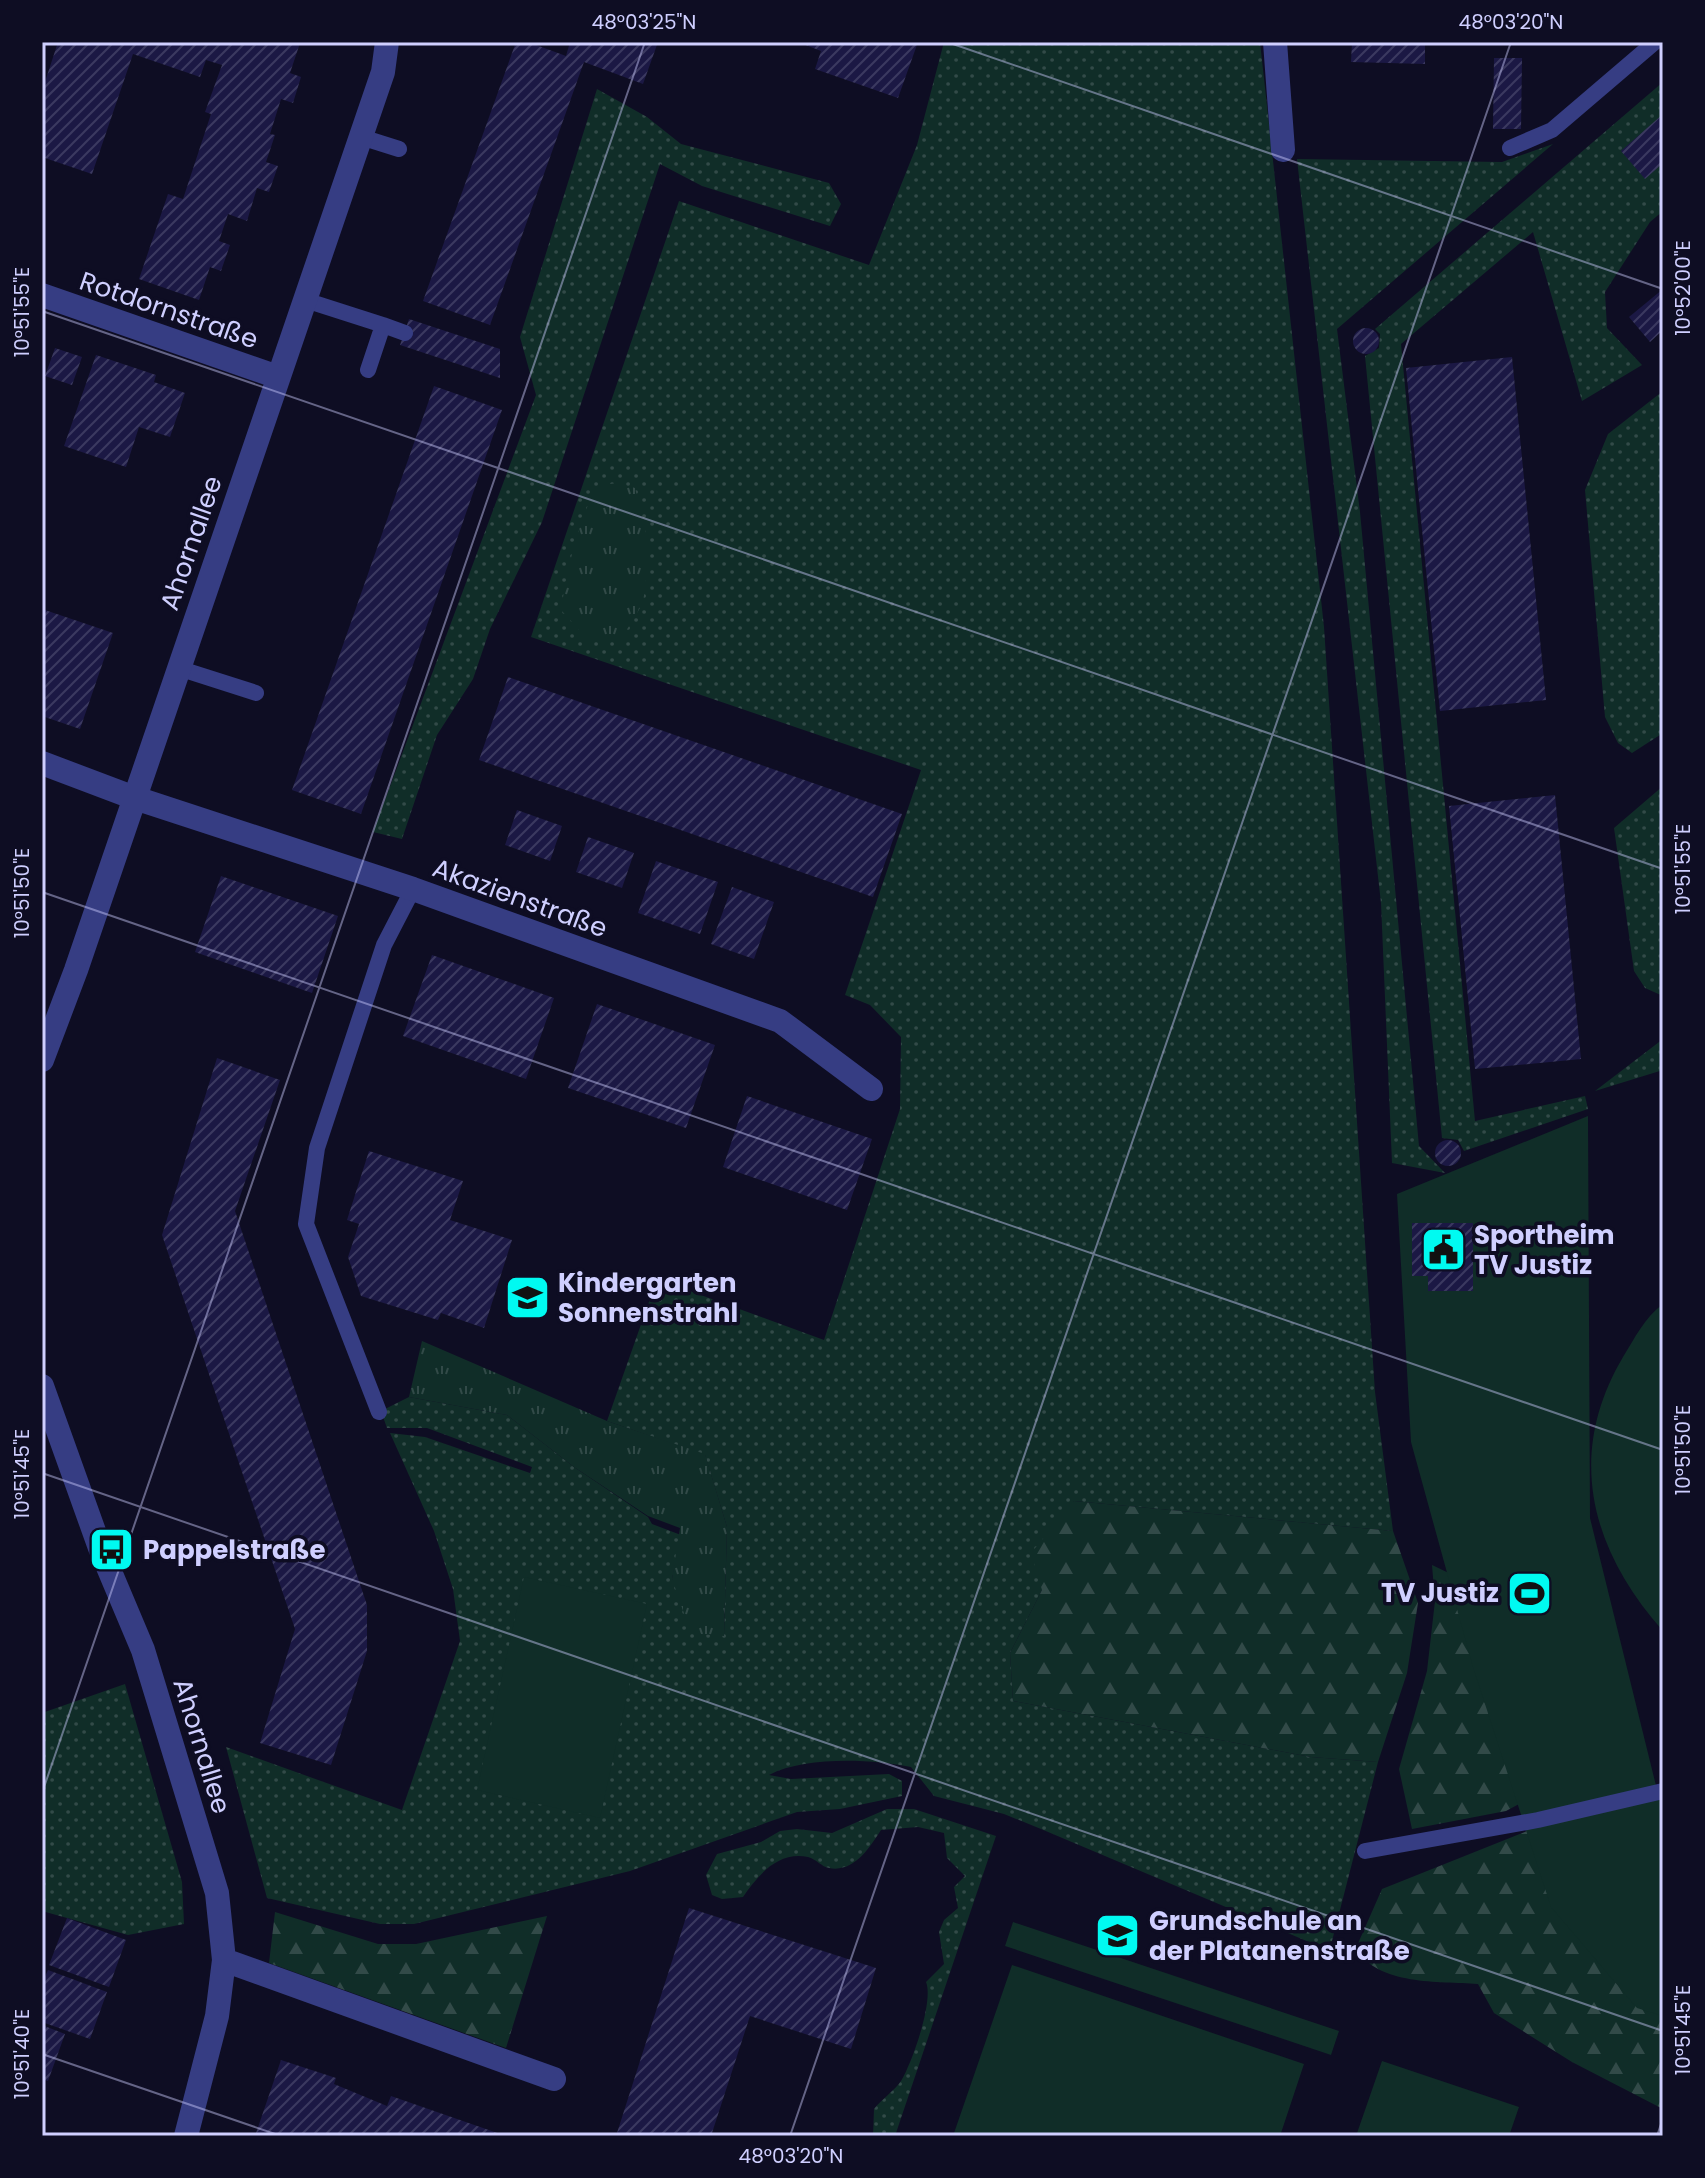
<svg xmlns="http://www.w3.org/2000/svg" width="1705" height="2178" font-family="Poppins,sans-serif">
  <style>
    .grass { fill: url(#grass-dots) }
    .forest { fill: url(#forest-firs) }
    .park { fill: url(#park-tufts) }
    .pitch { fill: #102d28 }
    .building { fill: url(#building-hatch) }
    .lines { fill: none; stroke-linecap: round; stroke-linejoin: round }
    .lane { stroke: #363d83; stroke-width: 16 }
    .street { stroke: #363d83; stroke-width: 24 }
    .ticks { fill: none; stroke: #cfcfff; stroke-width: 2; stroke-opacity: 0.45 }
    .labels { text-anchor: middle; stroke-width: 7; stroke-linejoin: round; paint-order: stroke }
    .street-label { font-size: 26px; fill: #cfcfff; stroke: #0e0d23 }
    .poi-label { font-size: 26px; font-weight: bold; fill: #cfcfff; stroke: #0e0d23; text-anchor: start }
    .neatline { fill: none; stroke: #cfcfff; stroke-width: 3 }
    .ticks-label { font-size: 20px; text-anchor: middle; fill: #cfcfff }
  </style>
  <defs>
    <pattern id="grass-dots" width="8" height="8" patternUnits="userSpaceOnUse" patternTransform="scale(2)"><rect width="8" height="8" fill="#102d28"/><path d="M2 2h.1M6 6h.1" fill="none" stroke="#324a48" stroke-width="1.8" stroke-linecap="round"/></pattern>
    <pattern id="forest-firs" width="22" height="20" patternUnits="userSpaceOnUse" patternTransform="scale(2)"><rect width="22" height="20" fill="#102d28"/><path d="M5 1l3.5 6h-7zM16 11l3.5 6h-7z" fill="#324a48"/></pattern>
    <pattern id="park-tufts" width="24" height="20" patternUnits="userSpaceOnUse" patternTransform="scale(2)"><rect width="24" height="20" fill="#102d28"/><path d="M3 7l-1-3M5 7V3M7 7l1-3M15 17l-1-3M17 17v-4M19 17l1-3" fill="none" stroke="#324a48"/></pattern>
    <pattern id="building-hatch" width="6" height="6" patternUnits="userSpaceOnUse" patternTransform="scale(2)"><rect width="6" height="6" fill="#1b1844"/><path d="M-1 1l2-2M0 6l6-6M5 7l2-2" fill="none" stroke="#3b3960"/></pattern>
  </defs>
  <rect width="100%" height="100%" fill="#0e0d23"/>
  <!-- grass -->
  <path class="grass" d="M 944,42 L 1260,42 L 1324,627 L 1375,1392 L 1393,1531 L 1074,1501 L 1042,1590 L 1010,1653 L 1013,1701 L 1311,1757 L 1378,1762 L 1332,1941 L 1316,1945 L 1041,1829 L 1004,1814 L 934,1796 L 911,1767 C 872,1759 805,1756 769,1775 L 791,1779 L 889,1774 L 902,1781 L 902,1796 L 840,1809 L 797,1812 L 630,1871 L 414,1924 L 380,1924 L 267,1898 L 226,1747 L 402,1810 L 460,1641 L 453,1589 L 434,1531 L 390,1433 L 425,1437 L 530,1473 L 532,1467 L 427,1428 L 387,1428 L 381,1411 L 409,1397 L 507,1415 L 574,1467 L 648,1517 L 652,1524 L 681,1535 L 672,1579 L 724,1636 L 727,1527 L 705,1455 L 607,1421 L 657,1279 L 824,1340 L 900,1109 L 901,1037 L 870,1005 L 845,995 L 921,770 L 531,637 L 679,201 L 869,265 L 917,145 Z
    M 1663,82 L 1663,211 L 1650,222 L 1605,292 L 1607,328 L 1642,365 L 1582,401 L 1533,232 L 1401,344 L 1475,1121 L 1585,1096 L 1588,1109 L 1464,1151 L 1458,1140 L 1442,1138 L 1365,356 L 1379,348 L 1380,334 L 1375,329 Z
    M 597,89 L 647,117 L 681,144 L 829,183 L 841,204 L 830,226 L 702,186 L 660,164 L 542,522 L 490,629 L 473,679 L 437,735 L 402,839 L 373,832 L 536,395 L 520,337 Z
    M 1553,144 L 1337,329 L 1360,512 L 1419,1146 L 1445,1173 L 1392,1163 L 1381,903 L 1297,159 L 1502,162 Z
    M 1663,391 L 1663,733 L 1632,753 L 1618,743 L 1605,717 L 1585,490 L 1608,434 Z
    M 1663,786 L 1663,996 L 1645,988 L 1634,971 L 1614,828 Z
    M 1663,1039 L 1663,1070 L 1595,1091 Z
    M 125,1684 L 182,1882 L 184,1924 L 128,1935 L 42,1911 L 42,1713 Z
    M 887,1809 L 914,1809 L 996,1836 L 895,2136 L 873,2136 L 874,2109 C 882,2099 894,2091 901,2081 C 912,2063 934,2001 926,1982 L 944,1964 L 939,1932 L 944,1920 L 958,1908 L 954,1887 L 965,1876 L 947,1858 L 944,1833 L 918,1827 L 881,1830 C 870,1847 854,1873 829,1868 C 822,1867 816,1859 808,1857 C 778,1851 758,1875 743,1897 L 722,1899 L 712,1895 L 706,1875 L 717,1854 L 761,1842 L 780,1831 L 797,1829 L 832,1833 Z"/>
  <!-- forest -->
  <path class="forest" d="M 1074,1501 L 1393,1531 L 1418,1603 L 1407,1673 L 1378,1762 L 1311,1757 L 1013,1701 L 1010,1653 L 1042,1590 L 1031,1553 Z
    M 1432,1565 L 1457,1577 L 1534,1796 L 1506,1811 L 1412,1829 L 1399,1769 L 1427,1671 L 1435,1601 Z
    M 1537,1827 L 1663,1997 L 1663,2109 L 1572,2062 L 1494,2013 L 1478,1984 C 1440,1981 1377,1986 1356,1948 L 1382,1889 Z
    M 275,1912 L 378,1944 L 416,1944 L 547,1916 L 506,2048 L 269,1963 Z"/>
  <!-- park -->
  <path class="park" d="M 617,483 L 635,488 L 650,549 L 643,603 L 620,641 L 589,641 L 561,610 C 568,564 577,528 596,486 Z
    M 422,1341 L 607,1421 L 705,1454 L 727,1527 L 724,1636 L 701,1634 L 687,1622 L 672,1579 L 680,1528 L 648,1516 L 574,1467 L 507,1415 L 409,1397 Z"/>
  <!-- pitch -->
  <path class="pitch" d="M 1588,1116 L 1590,1518 L 1663,1814 L 1663,2016 L 1637,2008 L 1551,1907 L 1473,1667 L 1411,1442 L 1397,1194 Z
    M 1663,1304 L 1663,1631 C 1591,1550 1565,1455 1623,1357 C 1635,1338 1644,1318 1663,1304 Z
    M 524,1577 L 647,1604 L 600,1818 L 477,1790 Z
    M 1013,1922 L 1339,2031 L 1331,2055 L 1005,1946 Z
    M 1012,1965 L 1304,2064 L 1280,2136 L 953,2136 Z
    M 1382,2061 L 1519,2107 L 1509,2136 L 1356,2136 Z"/>
  <!-- building -->
  <path class="building" d="M 58,42 L 300,43 L 290,73 L 301,77 L 293,103 L 281,99 L 270,134 L 275,135 L 266,162 L 278,166 L 269,192 L 257,188 L 247,221 L 228,214 L 219,241 L 230,245 L 221,271 L 210,267 L 199,300 L 139,279 L 168,194 L 183,199 L 211,114 L 205,112 L 222,65 L 206,60 L 200,77 L 133,54 L 92,174 L 42,157 L 42,91 Z
    M 516,42 L 528,42 L 566,56 L 570,42 L 658,42 L 643,84 L 584,62 L 490,325 L 423,301 Z
    M 798,42 L 918,42 L 898,98 L 815,69 L 821,51 Z
    M 1352,42 L 1425,42 L 1425,64 L 1351,62 Z
    M 1494,58 L 1522,58 L 1521,129 L 1493,129 Z
    M 1663,114 L 1663,163 L 1645,179 L 1621,151 Z
    M 1663,289 L 1663,330 L 1650,342 L 1629,317 Z
    M 409,319 L 500,349 L 500,378 L 400,345 Z
    M1353 341a13 13 0 1 1 26 0a13 13 0 1 1-26 0Z
    M 55,348 L 82,357 L 72,385 L 45,376 Z
    M 96,355 L 156,375 L 154,382 L 185,393 L 170,437 L 139,427 L 126,467 L 64,446 Z
    M 1512,357 L 1546,700 L 1440,711 L 1406,368 Z
    M 434,386 L 502,410 L 361,814 L 292,790 Z
    M 42,609 L 113,633 L 80,729 L 42,716 Z
    M 508,677 L 902,814 L 873,897 L 479,760 Z
    M 1555,795 L 1581,1059 L 1475,1069 L 1449,806 Z
    M 517,810 L 562,826 L 550,861 L 505,845 Z
    M 588,837 L 634,853 L 622,888 L 576,872 Z
    M 656,861 L 718,882 L 700,934 L 638,913 Z
    M 221,876 L 338,916 L 312,993 L 195,952 Z
    M 732,887 L 774,902 L 754,959 L 711,944 Z
    M 432,955 L 554,998 L 526,1079 L 403,1036 Z
    M 597,1004 L 715,1045 L 686,1128 L 568,1088 Z
    M 217,1058 L 280,1080 L 235,1211 L 367,1605 L 367,1651 L 331,1765 L 260,1743 L 295,1629 L 162,1235 Z
    M 747,1096 L 872,1139 L 847,1210 L 723,1167 Z
    M1435 1153a13 13 0 1 1 26 0a13 13 0 1 1-26 0Z
    M 369,1151 L 463,1181 L 450,1220 L 512,1240 L 484,1328 L 441,1313 L 438,1320 L 361,1296 L 348,1257 L 359,1224 L 347,1220 Z
    M 1412,1223 L 1473,1223 L 1473,1291 L 1428,1291 L 1428,1276 L 1412,1276 Z
    M 689,1908 L 876,1968 L 851,2049 L 750,2016 L 711,2136 L 616,2136 Z
    M 67,1918 L 126,1940 L 109,1987 L 49,1965 Z
    M 48,1970 L 107,1992 L 90,2039 L 42,2022 L 42,1983 Z
    M 42,2025 L 65,2034 L 48,2081 L 42,2079 Z
    M 281,2060 L 336,2078 L 334,2084 L 387,2106 L 391,2096 L 506,2136 L 255,2136 Z"/>
  <g class="lines">
    <!-- lane -->
    <path class="lane" d="M 361,137 L 399,149
      M 1510,148 L 1552,130 L 1655,42
      M 305,300 L 383,325 L 368,370
      M 383,325 L 405,333
      M 178,668 L 256,693
      M 379,1412 L 306,1224 L 317,1148 L 384,945 L 413,889
      M 1365,1851 L 1538,1820 L 1663,1791"/>
    <!-- street -->
    <path class="street" d="M 1275,42 L 1283,150
      M 42,295 L 278,377
      M 42,763 L 132,797 L 413,889 L 780,1021 L 871,1089
      M 42,1060 L 76,970 L 383,72 L 387,42
      M 42,1386 L 100,1548 L 143,1650 L 217,1893 L 224,1960 L 217,2016 L 186,2136
      M 224,1960 L 554,2079"/>
  </g>
  <!-- ticks -->
  <path class="ticks" d="M 947,42 L 1663,289M 42,311 L 1663,869M 42,892 L 1663,1450M 42,1473 L 1663,2031M 42,1793 L 645,42M 42,2054 L 281,2136M 790,2136 L 1511,42M 1657,2136 L 1663,2118"/>
  <!-- icons -->
  <defs>
    <symbol id="civic-square" viewBox="-11 -11 22 22"><rect x="-9" y="-9" width="18" height="18" rx="4" fill="#00faf1" stroke="#0e0d23"/><path d="M-.6-6.5H3V-4.5H.6V-3L4-1V1h2V6H-6V1h2V-1L-.6-3ZM-1.2 2.5V6h2.4V2.5Z" fill="#111"/></symbol>
    <symbol id="school-square" viewBox="-11 -11 22 22"><rect x="-9" y="-9" width="18" height="18" rx="4" fill="#00faf1" stroke="#0e0d23"/><path d="M0-5L7-2L0 1L-7-2ZM-4 1L0 2.5L4 1V4Q0 6-4 4Z" fill="#111"/></symbol>
    <symbol id="bus-square" viewBox="-11 -11 22 22"><rect x="-9" y="-9" width="18" height="18" rx="4" fill="#00faf1" stroke="#0e0d23"/><path d="M-5-6H5V4H4V6H2V4H-2V6H-4V4H-5ZM-3.5-4V0h7V-4ZM-3.5 1.2v1.5H-2V1.2ZM2 1.2v1.5H3.5V1.2Z" fill="#111"/></symbol>
    <symbol id="stadium-square" viewBox="-11 -11 22 22"><rect x="-9" y="-9" width="18" height="18" rx="4" fill="#00faf1" stroke="#0e0d23"/><path d="M0-5a6.5 5 0 1 0 0 10a6.5 5 0 1 0 0-10ZM-3.5-1.8h7v3.6h-7Z" fill="#111"/></symbol>
  </defs>
  <g fill-rule="evenodd">
    <use href="#civic-square" x="1418" y="1224" width="51" height="51"/>
    <use href="#school-square" x="502" y="1272" width="51" height="51"/>
    <use href="#bus-square" x="86" y="1524" width="51" height="51"/>
    <use href="#stadium-square" x="1504" y="1568" width="51" height="51"/>
    <use href="#school-square" x="1092" y="1910" width="51" height="51"/>
  </g>
  <g class="labels">
    <!-- street labels -->
    <g class="street-label">
      <text transform="translate(169 310) rotate(19)" y="9">Rotdornstraße</text>
      <text transform="translate(191 543) rotate(-71)" y="9">Ahornallee</text>
      <text transform="translate(520 898) rotate(20)" y="9">Akazienstraße</text>
      <text transform="translate(202 1746) rotate(73)" y="9">Ahornallee</text>
    </g>
    <!-- poi labels -->
    <g class="poi-label">
      <text x="1474" y="1244">Sportheim<tspan x="1474" dy="30">TV Justiz</tspan></text>
      <text x="558" y="1292">Kindergarten<tspan x="558" dy="30">Sonnenstrahl</tspan></text>
      <text x="143" y="1559">Pappelstraße</text>
      <text x="1499" y="1602" text-anchor="end">TV Justiz</text>
      <text x="1149" y="1930">Grundschule an<tspan x="1149" dy="30">der Platanenstraße</tspan></text>
    </g>
  </g>
  <!-- border -->
  <rect width="1705" height="2178" fill="none" stroke="#0e0d23" stroke-width="88"/>
  <rect x="44" y="44" width="1617" height="2090" class="neatline"/>
  <g class="ticks-label">
    <text x="644" y="29">48°03'25"N</text>
    <text x="1511" y="29">48°03'20"N</text>
    <text transform="translate(1683 288) rotate(-90)" y="7">10°52'00"E</text>
    <text transform="translate(22 312) rotate(-90)" y="7">10°51'55"E</text>
    <text transform="translate(1683 869) rotate(-90)" y="7">10°51'55"E</text>
    <text transform="translate(22 893) rotate(-90)" y="7">10°51'50"E</text>
    <text transform="translate(1683 1450) rotate(-90)" y="7">10°51'50"E</text>
    <text transform="translate(22 1474) rotate(-90)" y="7">10°51'45"E</text>
    <text transform="translate(1683 2030) rotate(-90)" y="7">10°51'45"E</text>
    <text transform="translate(22 2054) rotate(-90)" y="7">10°51'40"E</text>
    <text x="791" y="2163">48°03'20"N</text>
  </g>
</svg>
